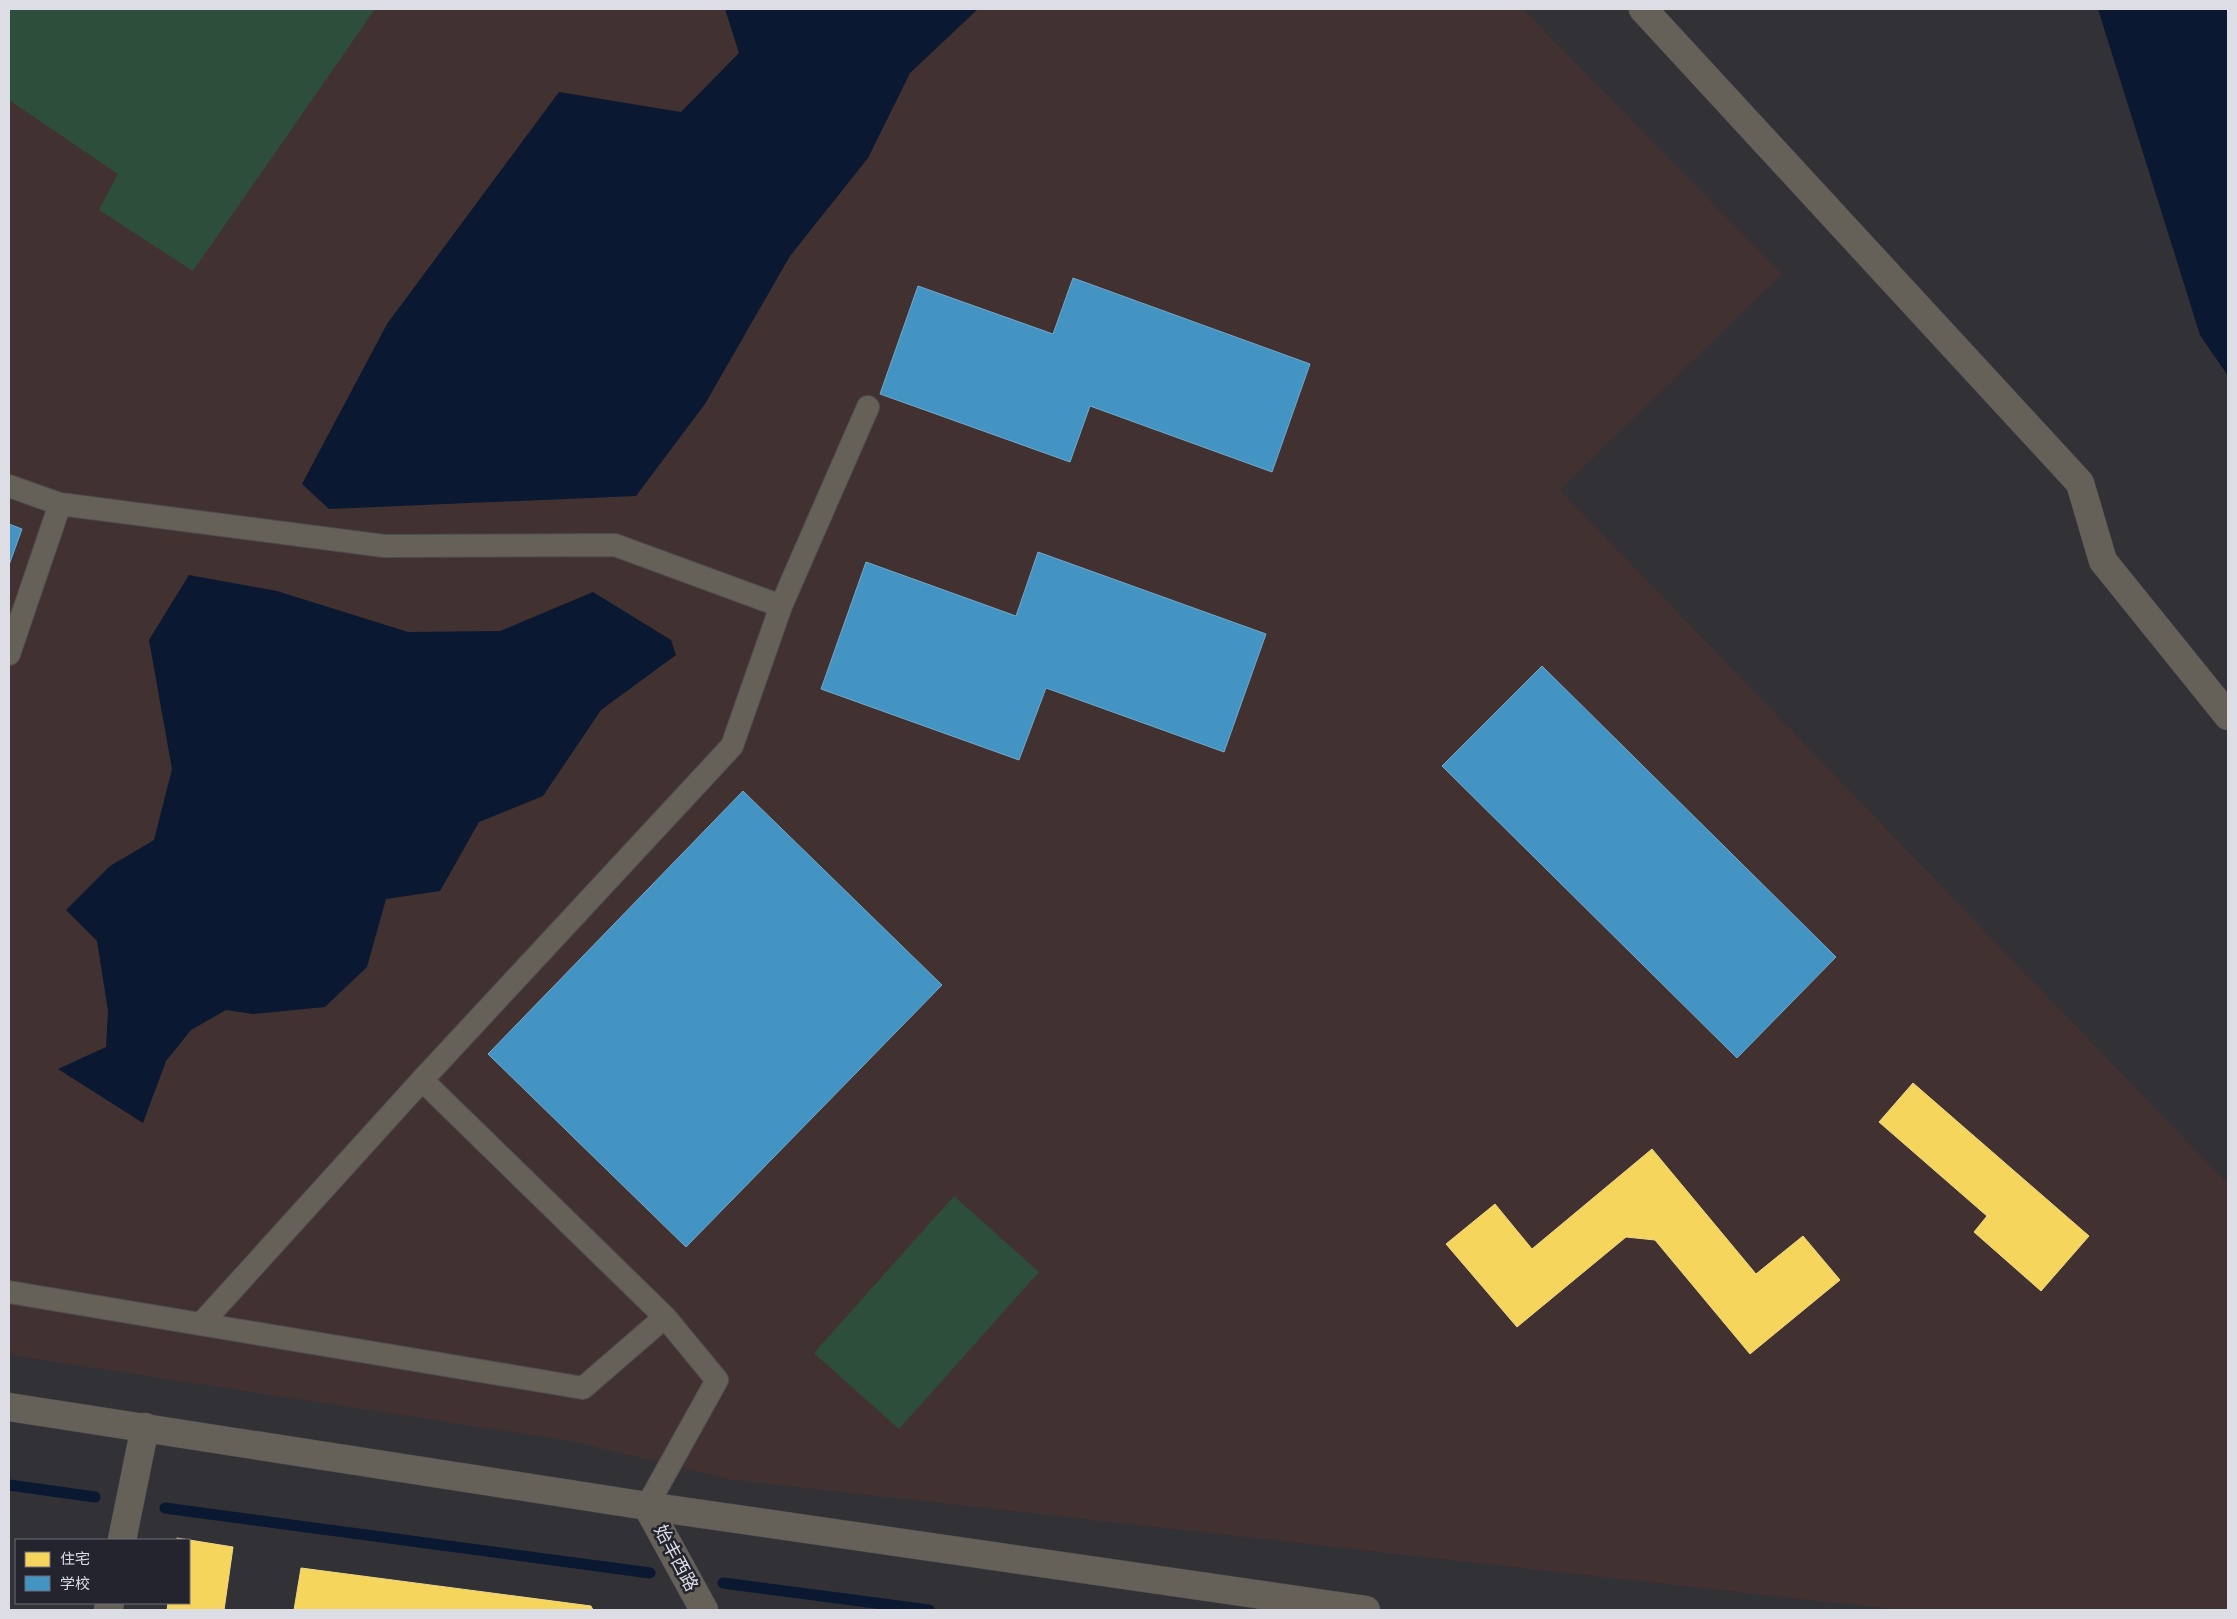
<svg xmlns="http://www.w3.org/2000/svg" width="2237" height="1619" font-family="'Nunito Sans','Noto Sans SC',sans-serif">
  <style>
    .education { fill: #423131 }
    .green { fill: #2e4e3c }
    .water { fill: #0a1831 }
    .homes { fill: #f6d55c; stroke: #eed885 }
    .schools { fill: #4393c3; stroke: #71aacd }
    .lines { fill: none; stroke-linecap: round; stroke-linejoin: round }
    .stream { stroke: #0a1831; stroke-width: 11 }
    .service-casing { stroke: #4d4e51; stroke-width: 24 }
    .pedestrian-casing { stroke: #4d4e51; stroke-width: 29 }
    .minor-casing { stroke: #4d4e51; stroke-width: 29 }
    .tertiary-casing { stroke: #4d4e51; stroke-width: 29 }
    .service { stroke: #666158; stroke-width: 22 }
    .pedestrian { stroke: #666158; stroke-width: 28 }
    .minor { stroke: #666158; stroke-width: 28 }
    .tertiary { stroke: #666158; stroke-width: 28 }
    .labels { text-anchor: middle; stroke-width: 5; stroke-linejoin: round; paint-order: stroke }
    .street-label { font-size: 18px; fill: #dddee5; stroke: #24242f }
  </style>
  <rect width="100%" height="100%" fill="#313136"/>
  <!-- education -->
  <path class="education" d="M 9,9 L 1523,9 L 1782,274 L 1560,490 L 2228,1184 L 2228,1610 L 1899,1610 L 733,1480 L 571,1441 L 9,1355 Z"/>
  <!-- green -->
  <path class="green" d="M 9,9 L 375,9 L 193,271 L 99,210 L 118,174 L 9,100 Z
    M 954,1196 L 1039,1272 L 899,1429 L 814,1353 Z"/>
  <!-- water -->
  <path class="water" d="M 725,9 L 978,9 L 910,73 L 868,158 L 790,256 L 705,404 L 636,496 L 329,509 L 302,484 L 387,324 L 559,92 L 681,112 L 739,53 Z
    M 2098,9 L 2228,9 L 2228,376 L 2200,335 Z
    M 189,575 L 277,591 L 408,632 L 500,631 L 593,592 L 671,640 L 676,655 L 601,710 L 543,796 L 479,822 L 440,891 L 386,899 L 367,967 L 325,1007 L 253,1014 L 226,1010 L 191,1030 L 166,1061 L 143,1123 L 58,1069 L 106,1047 L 108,1011 L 97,941 L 66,910 L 110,866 L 154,840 L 172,769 L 149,640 Z"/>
  <!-- homes -->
  <path class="homes" d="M 1913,1083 L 2089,1236 L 2041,1291 L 1974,1232 L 1987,1216 L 1879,1122 Z
    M 1652,1149 L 1756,1274 L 1803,1236 L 1840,1280 L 1750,1354 L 1655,1240 L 1626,1237 L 1517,1327 L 1446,1244 L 1495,1204 L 1532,1249 Z
    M 177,1538 L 233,1547 L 224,1610 L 167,1610 L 168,1603 L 189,1603 L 189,1540 L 177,1540 Z
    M 301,1568 L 591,1606 L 593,1610 L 294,1610 Z"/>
  <!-- schools -->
  <path class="schools" d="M 1073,278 L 1310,364 L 1272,472 L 1090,406 L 1070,462 L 880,394 L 918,286 L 1053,334 Z
    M 9,524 L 22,529 L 9,565 Z
    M 1038,552 L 1266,634 L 1224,752 L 1046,688 L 1019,760 L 821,689 L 866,562 L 1016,616 Z
    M 1542,666 L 1836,957 L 1737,1058 L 1442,766 Z
    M 743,791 L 942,985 L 686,1247 L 488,1054 Z"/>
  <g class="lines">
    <!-- stream -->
    <path class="stream" d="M 9,1485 L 95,1497
      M 165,1508 L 650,1573
      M 723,1583 L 929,1610"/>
    <defs>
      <path id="service" d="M 9,486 L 60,504 L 9,654
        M 60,504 L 384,546 L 615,545 L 781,606
        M 422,1080 L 665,1317 L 717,1380 L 647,1506
        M 9,1292 L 583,1388 L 665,1317
        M 201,1324 L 422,1080 L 732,746 L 781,606 L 868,407"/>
      <path id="pedestrian" d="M 1643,9 L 2080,483 L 2103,561 L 2228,716"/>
      <path id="minor" d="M 647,1506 L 704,1610
        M 122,1540 L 145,1427
        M 108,1610 L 110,1603"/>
      <path id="tertiary" d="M 9,1407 L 647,1506 L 1366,1610"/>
    </defs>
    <!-- service casing -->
    <use href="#service" class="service-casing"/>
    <!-- pedestrian casing -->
    <use href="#pedestrian" class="pedestrian-casing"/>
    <!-- minor casing -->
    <use href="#minor" class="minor-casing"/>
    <!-- tertiary casing -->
    <use href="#tertiary" class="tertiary-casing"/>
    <!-- service -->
    <use href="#service" class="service"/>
    <!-- pedestrian -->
    <use href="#pedestrian" class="pedestrian"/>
    <!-- minor -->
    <use href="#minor" class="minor"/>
    <!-- tertiary -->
    <use href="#tertiary" class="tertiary"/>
  </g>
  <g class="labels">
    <!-- street labels -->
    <g class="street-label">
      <text transform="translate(676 1558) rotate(62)" y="6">始丰西路</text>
    </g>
  </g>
  <!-- border -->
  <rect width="2237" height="1619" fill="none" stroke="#dddee5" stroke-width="20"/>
  <!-- legend -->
  <rect x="15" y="1539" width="175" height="65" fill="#24242f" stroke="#6e6e78"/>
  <rect x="25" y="1552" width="25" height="15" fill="#f6d55c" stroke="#6e6e78"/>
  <text x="60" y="1564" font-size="15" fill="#dddee5">住宅</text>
  <rect x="25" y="1576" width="25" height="15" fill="#4393c3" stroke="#6e6e78"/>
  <text x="60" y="1589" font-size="15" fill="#dddee5">学校</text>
</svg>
